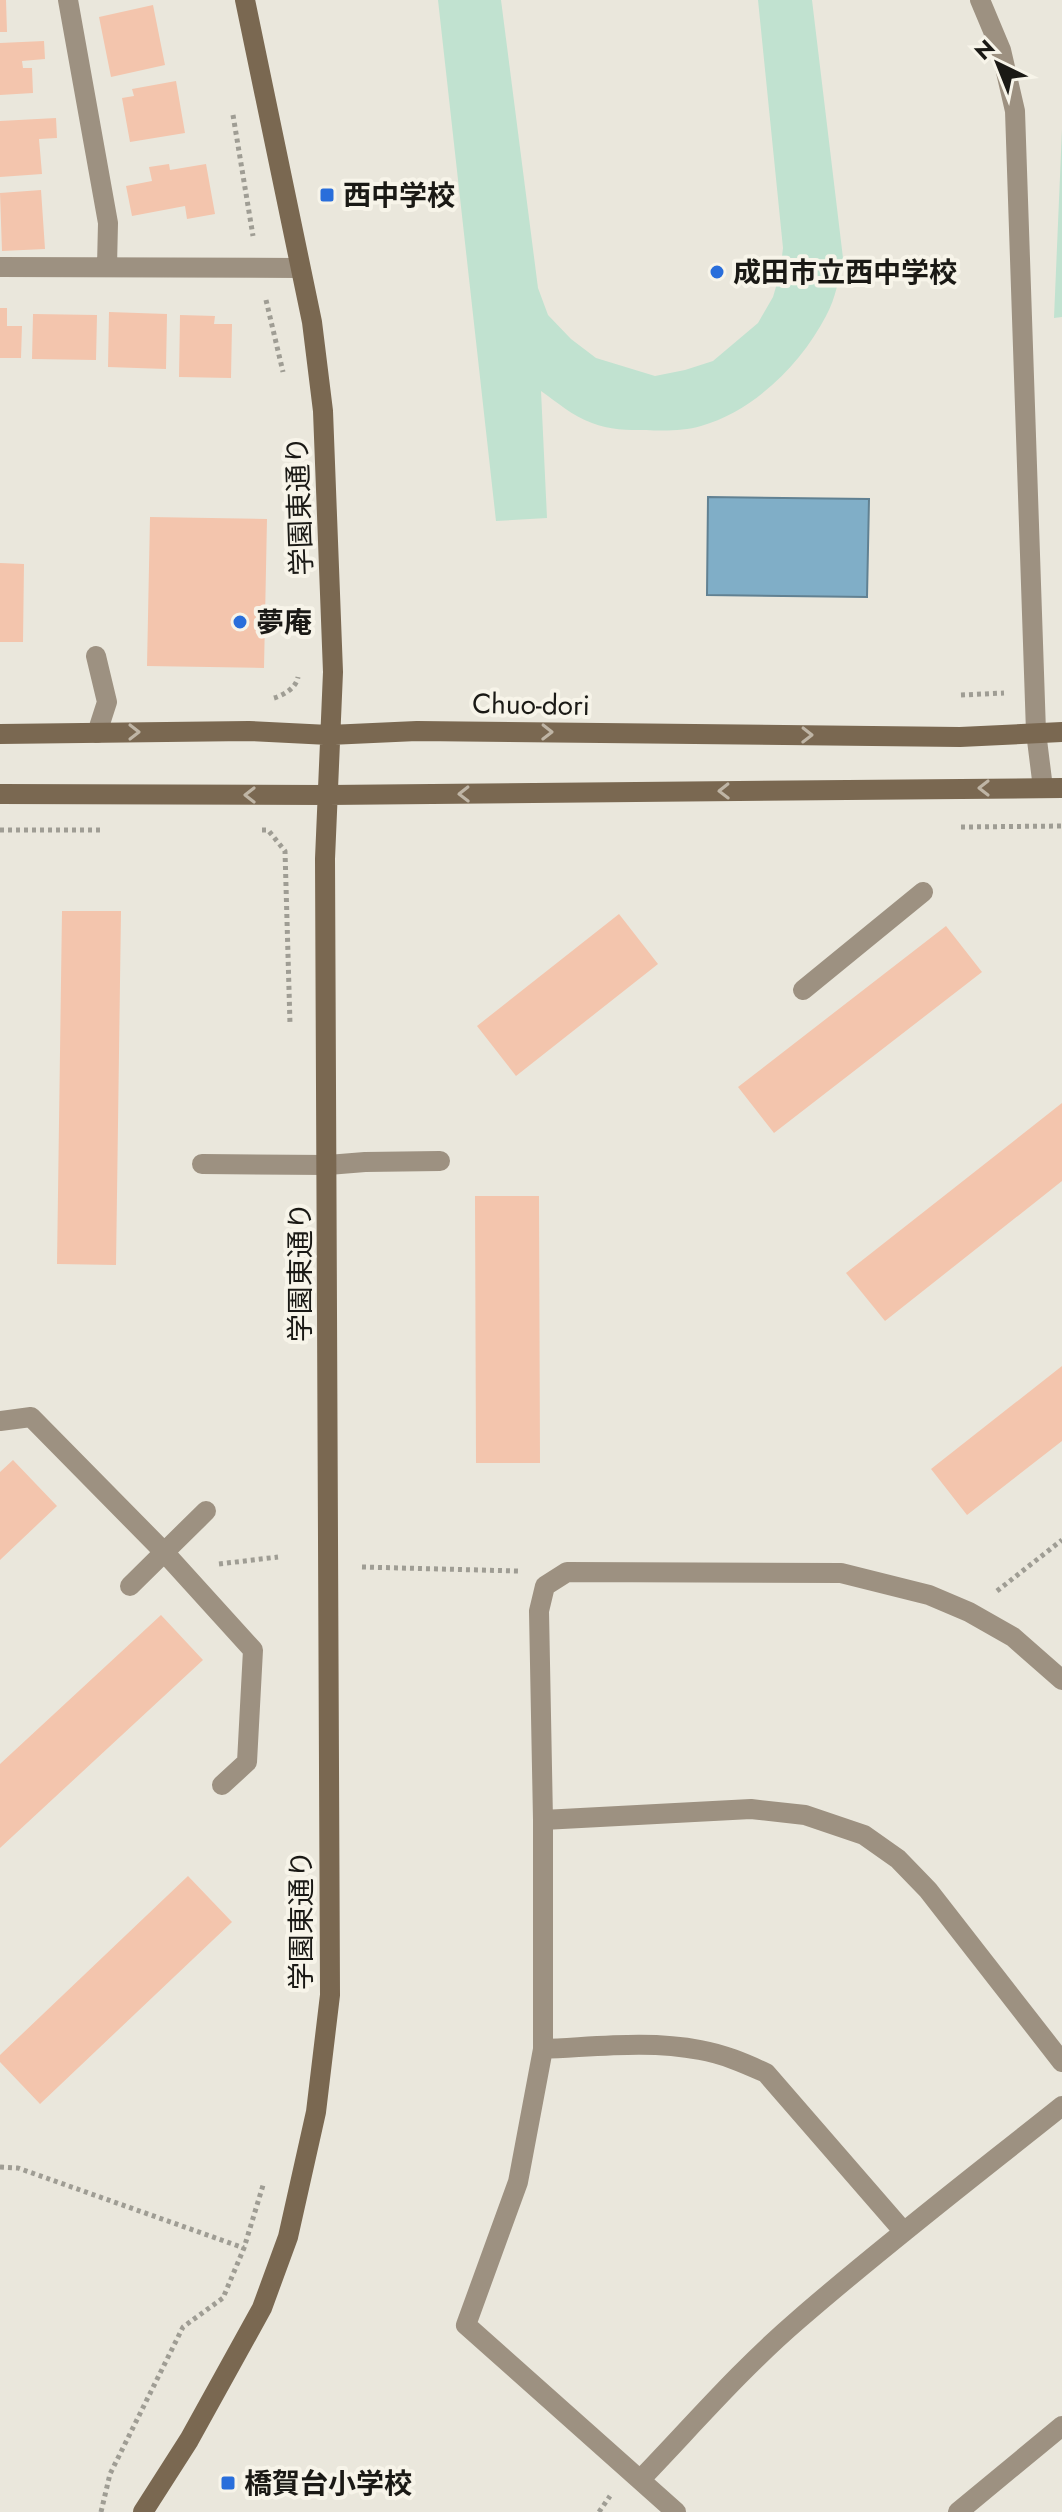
<svg xmlns="http://www.w3.org/2000/svg" width="1062" height="2512" font-family="Jost,'Noto Sans JP',sans-serif">
  <style>
    .green { fill: #c1e2d0 }
    .water { fill: #80aec7; stroke: #618192; stroke-width: 2 }
    .building { fill: #f3c5ad }
    .lines { fill: none; stroke-linecap: round; stroke-linejoin: round }
    .path { stroke: #9f9d94; stroke-width: 5; stroke-dasharray: 4 4; stroke-linecap: butt }
    .lane { stroke: #9d9181; stroke-width: 20 }
    .street { stroke: #9d9181; stroke-width: 20 }
    .secondary { stroke: #7a6851; stroke-width: 20 }
    .oneway { stroke: #bfb5a5 }
    .poi-dot { fill: #296edb; stroke: #f7f4e9; stroke-width: 3 }
    .labels { text-anchor: middle; stroke-width: 8; stroke-linejoin: round; paint-order: stroke }
    .poi-label { font-size: 28px; font-weight: bold; fill: #1a1915; stroke: #f7f4e9; text-anchor: start }
    .street-label { font-size: 28px; fill: #1a1915; stroke: #f7f4e9 }
  </style>
  <rect width="100%" height="100%" fill="#eae7dc"/>
  <!-- green -->
  <path class="green" d="M 438,0 L 501,0 L 538,288 L 548,315 L 571,339 L 596,358 L 655,376 L 685,370 L 713,361 L 758,323 L 773,297 L 780,273 L 783,248 L 758,0 L 812,0 L 843,258 C 839,277 836,298 826,316 C 801,364 754,411 701,426 C 684,431 663,431 646,430 C 628,430 609,430 592,423 C 572,416 557,402 541,391 L 547,518 L 496,521 Z
    M 1062,129 L 1062,317 L 1054,318 Z"/>
  <!-- water -->
  <path class="water" d="M 708,497 L 869,499 L 867,597 L 707,595 Z"/>
  <!-- building -->
  <path class="building" d="M 0,0 L 6,0 L 7,32 L 0,32 Z
    M 153,5 L 165,65 L 111,77 L 99,17 Z
    M 44,41 L 45,59 L 22,61 L 23,68 L 32,68 L 33,93 L 0,95 L 0,43 Z
    M 176,81 L 185,133 L 130,142 L 122,98 L 134,96 L 132,89 Z
    M 56,118 L 57,138 L 39,139 L 42,174 L 0,177 L 0,121 Z
    M 169,164 L 170,170 L 206,164 L 215,214 L 187,219 L 185,206 L 132,216 L 126,186 L 152,181 L 149,167 Z
    M 41,190 L 45,249 L 2,251 L 0,193 Z
    M 0,308 L 7,308 L 7,326 L 22,326 L 21,358 L 0,358 Z
    M 109,312 L 167,314 L 166,369 L 108,367 Z
    M 33,314 L 97,315 L 96,360 L 32,359 Z
    M 180,315 L 215,316 L 214,324 L 232,324 L 231,378 L 179,377 Z
    M 150,517 L 267,519 L 264,668 L 147,666 Z
    M 0,563 L 24,564 L 23,642 L 0,642 Z
    M 62,911 L 121,911 L 116,1265 L 57,1264 Z
    M 619,914 L 658,964 L 516,1076 L 477,1026 Z
    M 946,926 L 982,972 L 774,1133 L 738,1087 Z
    M 1062,1103 L 1062,1181 L 885,1321 L 846,1273 Z
    M 475,1196 L 539,1196 L 540,1463 L 476,1463 Z
    M 1062,1366 L 1062,1441 L 967,1515 L 931,1469 Z
    M 13,1460 L 57,1506 L 0,1560 L 0,1472 Z
    M 161,1615 L 203,1660 L 0,1848 L 0,1764 Z
    M 188,1876 L 232,1922 L 40,2104 L 0,2062 L 0,2055 Z"/>
  <g class="lines">
    <!-- path -->
    <path class="path" d="M 233,115 L 253,236
      M 266,300 L 283,372
      M 961,695 L 1004,693
      M 274,698 C 284,695 296,688 298,677
      M 961,827 L 1062,826
      M 0,830 L 100,830
      M 262,830 L 268,830 L 285,851 L 290,1024
      M 219,1564 L 278,1557
      M 362,1567 L 518,1571
      M 997,1591 L 1062,1540
      M 0,2167 L 18,2168 L 244,2248
      M 101,2512 L 110,2474 L 183,2327 L 223,2298 L 244,2248 L 264,2182
      M 599,2512 L 610,2496"/>
    <!-- lane -->
    <path class="lane" d="M 980,0 L 1001,50 L 1015,111 L 1036,732 L 1043,788
      M 96,656 L 107,702 L 97,733
      M 803,990 L 923,892
      M 202,1164 L 328,1165 L 365,1162 L 440,1161
      M 0,1421 L 31,1417 L 165,1553 L 253,1650 L 247,1762 L 222,1785
      M 130,1586 L 206,1511"/>
    <!-- street -->
    <path class="street" d="M 68,0 L 108,223 L 107,266
      M 0,267 L 300,268
      M 543,1820 L 751,1809 L 805,1815 L 864,1835 L 898,1859 L 928,1890 L 1062,2062
      M 543,2049 C 595,2047 649,2040 700,2050 C 723,2054 744,2063 766,2073 L 904,2232
      M 640,2480 C 692,2426 741,2369 798,2320 C 883,2246 973,2177 1062,2106
      M 676,2512 L 466,2325 L 518,2182 L 543,2049 L 543,1820 L 539,1611 L 545,1586 L 567,1572 L 841,1573 L 929,1595 L 969,1612 L 1013,1637 L 1062,1680
      M 958,2512 L 1062,2426"/>
    <!-- secondary -->
    <path class="secondary" d="M 0,734 L 249,731 L 329,735 L 417,731 L 960,737 L 1062,732
      M 0,794 L 328,795 L 1062,788
      M 143,2512 L 189,2440 L 262,2308 L 288,2237 L 316,2112 L 330,1995 L 325,859 L 333,672 L 323,411 L 312,322 L 245,0"/>
  </g>
  <!-- one-way arrows -->
  <defs><path id="oneway-chevron" d="M-2-3.5L2.5 0L-2 3.5" fill="none" stroke-width="1.6" stroke-linecap="round" stroke-linejoin="round" transform="scale(2)"/></defs>
  <g class="oneway">
    <use href="#oneway-chevron" transform="translate(134 732)"/>
    <use href="#oneway-chevron" transform="translate(547 732) rotate(1)"/>
    <use href="#oneway-chevron" transform="translate(807 735) rotate(1)"/>
    <use href="#oneway-chevron" transform="translate(984 788) rotate(180)"/>
    <use href="#oneway-chevron" transform="translate(724 791) rotate(179)"/>
    <use href="#oneway-chevron" transform="translate(464 794) rotate(179)"/>
    <use href="#oneway-chevron" transform="translate(250 795) rotate(-180)"/>
  </g>
  <!-- markers -->
  <g class="poi-dot">
    <rect x="319" y="187" width="16" height="16" rx="4"/>
    <circle cx="717" cy="272" r="8"/>
    <circle cx="240" cy="622" r="8"/>
    <rect x="220" y="2475" width="16" height="16" rx="4"/>
  </g>
  <g class="labels">
    <!-- poi labels -->
    <g class="poi-label">
      <text x="343" y="205">西中学校</text>
      <text x="733" y="282">成田市立西中学校</text>
      <text x="256" y="632">夢庵</text>
      <text x="244" y="2493">橋賀台小学校</text>
    </g>
    <!-- street labels -->
    <g class="street-label">
      <text transform="translate(299 506) rotate(-92)" y="10">学園東通り</text>
      <text transform="translate(531 704) rotate(1)" y="10">Chuo-dori</text>
      <text transform="translate(300 1272) rotate(-90)" y="10">学園東通り</text>
      <text transform="translate(301 1920) rotate(-90)" y="10">学園東通り</text>
    </g>
  </g>
  <!-- north arrow -->
  <g transform="translate(998 64) rotate(317)" stroke="#f7f4e9" stroke-width="6" paint-order="stroke">
  <path d="M0-6L14 30L0 20L-14 30Z" fill="#1a1915"/>
  <text y="-12" font-size="22" font-weight="bold" text-anchor="middle" fill="#1a1915">N</text>
  </g>
</svg>
